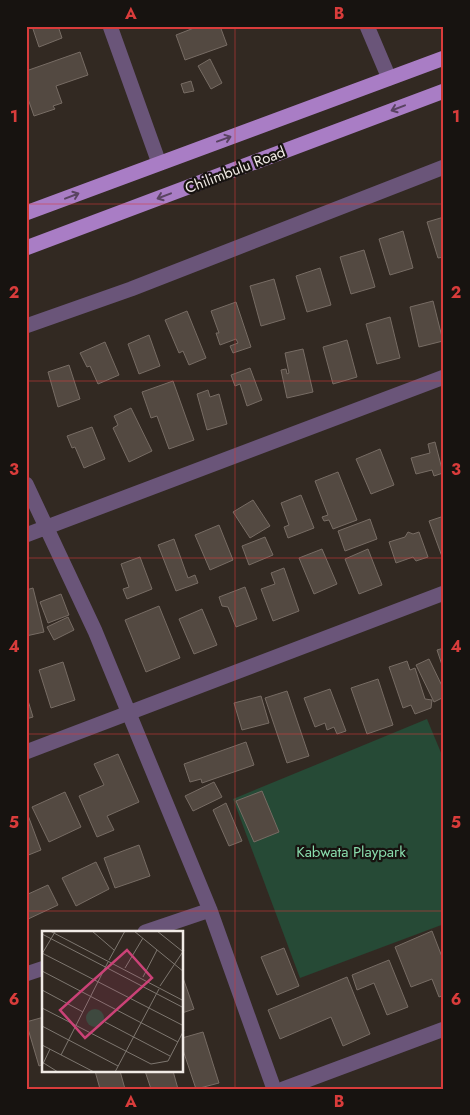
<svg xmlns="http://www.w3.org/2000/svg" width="470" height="1115" font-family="Jost,sans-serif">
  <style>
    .green { fill: #264a36 }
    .building { fill: #534941; stroke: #776c64 }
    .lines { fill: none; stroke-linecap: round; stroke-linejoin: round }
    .minor { stroke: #6a5579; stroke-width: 15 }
    .major { stroke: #a97dc5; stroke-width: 15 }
    .oneway { stroke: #594361 }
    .grid { fill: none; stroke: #d93c3b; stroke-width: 1; stroke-opacity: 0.55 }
    .labels { text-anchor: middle; stroke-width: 4.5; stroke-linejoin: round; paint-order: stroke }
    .street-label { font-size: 15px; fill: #f1ebe6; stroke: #171310 }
    .park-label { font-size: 15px; fill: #8adcad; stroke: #171310 }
    .inset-road { fill: none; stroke: #7e7770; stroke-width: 1 }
    .view { fill: #cb4277; fill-opacity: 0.15; stroke: #cb4277; stroke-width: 2.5 }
    .inset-edge { fill: none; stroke: #f1ebe6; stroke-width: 2.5 }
    .neatline { fill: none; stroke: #d93c3b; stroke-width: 2 }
    .grid-label { font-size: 16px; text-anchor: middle; font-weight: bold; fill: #d93c3b }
  </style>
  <rect width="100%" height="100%" fill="#322922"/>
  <!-- green -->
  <path class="green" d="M 427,719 L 444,760 L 444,924 L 300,978 L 233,799 Z"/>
  <!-- building -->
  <path class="building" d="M 32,26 L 58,26 L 62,38 L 39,47 Z
    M 199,26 L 220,26 L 227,45 L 185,60 L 176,35 Z
    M 80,52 L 88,75 L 56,86 L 62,103 L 53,106 L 55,109 L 34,116 L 26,93 L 26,71 Z
    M 210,59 L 222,83 L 211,89 L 198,66 Z
    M 191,81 L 194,91 L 184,93 L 181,84 Z
    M 444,217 L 444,257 L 438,258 L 427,222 Z
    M 403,231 L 413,268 L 390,275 L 379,239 Z
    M 364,250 L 375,287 L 351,294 L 340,257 Z
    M 320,268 L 331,305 L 307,312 L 296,276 Z
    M 274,279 L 285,319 L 261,326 L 250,286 Z
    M 433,301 L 443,341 L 419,347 L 410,307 Z
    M 236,302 L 251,347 L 233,353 L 230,346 L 238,343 L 236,339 L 220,345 L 216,333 L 219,333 L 211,311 Z
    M 187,311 L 206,358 L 189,365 L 183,351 L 179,353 L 165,320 Z
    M 390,317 L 400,358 L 377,364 L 366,324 Z
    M 149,335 L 160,366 L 139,374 L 128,344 Z
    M 347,340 L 357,377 L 333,384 L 323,347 Z
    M 105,342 L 119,375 L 98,384 L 90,366 L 87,367 L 80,353 Z
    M 303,349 L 313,392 L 287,398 L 281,370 L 286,369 L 287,374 L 289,373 L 285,353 Z
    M 69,365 L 80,399 L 58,407 L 48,372 Z
    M 250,368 L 262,400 L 247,406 L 240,384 L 235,386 L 231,375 Z
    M 173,381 L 194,440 L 169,449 L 157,416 L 151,418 L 142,392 Z
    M 208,390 L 210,397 L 219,394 L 227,424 L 207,430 L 197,394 Z
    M 131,408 L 152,451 L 129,462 L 113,428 L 118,425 L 114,416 Z
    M 92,427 L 105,459 L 84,468 L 75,447 L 72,448 L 67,436 Z
    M 435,442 L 443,473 L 434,476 L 432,470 L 416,474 L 411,458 L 430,453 L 428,444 Z
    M 380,449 L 394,485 L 371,494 L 356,459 Z
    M 338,472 L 357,520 L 333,529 L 329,520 L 324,521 L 322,517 L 328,515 L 315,481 Z
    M 301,495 L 314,528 L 288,538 L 284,527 L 289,525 L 281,503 Z
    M 253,500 L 270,526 L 250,538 L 233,512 Z
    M 444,516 L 444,562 L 429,521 Z
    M 370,519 L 377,539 L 345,551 L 338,531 Z
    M 219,525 L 233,560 L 210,570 L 195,535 Z
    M 408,532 L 413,534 L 419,532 L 428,557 L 416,561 L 413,557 L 396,563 L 389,542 L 405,537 Z
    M 265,537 L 273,555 L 249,565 L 242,546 Z
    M 174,539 L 188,578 L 195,575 L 198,583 L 176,591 L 158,545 Z
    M 322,549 L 337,584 L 314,594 L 299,558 Z
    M 368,549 L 382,585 L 359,594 L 345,559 Z
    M 140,557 L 152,589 L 127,599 L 123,589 L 129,587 L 121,564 Z
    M 284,568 L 299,611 L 273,621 L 261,589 L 275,584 L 271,573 Z
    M 245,587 L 257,619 L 236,627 L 228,607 L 222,606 L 219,597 Z
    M 33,588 L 44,632 L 26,636 L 26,590 Z
    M 61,594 L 69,615 L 48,623 L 40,602 Z
    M 159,606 L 180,658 L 146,672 L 125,620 Z
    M 202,609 L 217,645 L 194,654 L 179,619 Z
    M 68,617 L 74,630 L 54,640 L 47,627 Z
    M 444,648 L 444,671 L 437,650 Z
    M 429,659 L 444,690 L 444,697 L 434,702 L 416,665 Z
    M 407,661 L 410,670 L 415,668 L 425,699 L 432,700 L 431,708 L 415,714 L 411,705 L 403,708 L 389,667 Z
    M 63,662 L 75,700 L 51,708 L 39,670 Z
    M 378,679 L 393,725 L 367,734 L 351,688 Z
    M 330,689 L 346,731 L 337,734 L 334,727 L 327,730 L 325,723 L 315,727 L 304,698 Z
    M 287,691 L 309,756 L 287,763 L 265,698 Z
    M 26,694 L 33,717 L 26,719 Z
    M 261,696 L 269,723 L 242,730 L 234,703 Z
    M 246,742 L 254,765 L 202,783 L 201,779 L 190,782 L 184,764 Z
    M 118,754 L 139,802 L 107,816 L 114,830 L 97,837 L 79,796 L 104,785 L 94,764 Z
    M 214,782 L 222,797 L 193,811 L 185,796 Z
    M 262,791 L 279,832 L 254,842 L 236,801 Z
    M 65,792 L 81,827 L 49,842 L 32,807 Z
    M 226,803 L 242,841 L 229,846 L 213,810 Z
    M 26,810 L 41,850 L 26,856 Z
    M 139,845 L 150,876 L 115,888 L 104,858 Z
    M 96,862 L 109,889 L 76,906 L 62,878 Z
    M 48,885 L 58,905 L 26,920 L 26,895 Z
    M 432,931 L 444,962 L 444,995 L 439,997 L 432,979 L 411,987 L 395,947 Z
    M 284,948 L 299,986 L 277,995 L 261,957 Z
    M 389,960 L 408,1007 L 387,1015 L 374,983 L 357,990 L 352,975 Z
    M 182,975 L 194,1009 L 182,1013 Z
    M 347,977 L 370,1034 L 343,1046 L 331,1017 L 280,1039 L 268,1010 Z
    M 44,1017 L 44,1064 L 39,1066 L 26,1022 Z
    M 203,1032 L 219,1083 L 196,1089 L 182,1047 L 182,1038 Z
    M 95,1071 L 120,1071 L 125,1089 L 100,1089 Z
    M 145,1071 L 173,1071 L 178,1089 L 151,1089 Z"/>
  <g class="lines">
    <!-- minor -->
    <path class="minor" d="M 110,26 L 159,163
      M 367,26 L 389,78
      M 26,326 L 131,289 L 444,167
      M 26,484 L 95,631 L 210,910 L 274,1089
      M 26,535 L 444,377
      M 26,752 L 444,593
      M 145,932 L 210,910
      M 26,974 L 44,968
      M 283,1089 L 444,1029"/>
    <!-- major -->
    <path class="major" d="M 26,213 L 444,58
      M 26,248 L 444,91"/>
  </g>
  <!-- one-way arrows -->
  <defs><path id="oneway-shaft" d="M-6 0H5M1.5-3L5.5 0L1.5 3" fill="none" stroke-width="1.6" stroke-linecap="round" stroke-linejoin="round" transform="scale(1.25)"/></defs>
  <g class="oneway">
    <use href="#oneway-shaft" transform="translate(398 108) rotate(159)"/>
    <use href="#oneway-shaft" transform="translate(224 139) rotate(-20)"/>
    <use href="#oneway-shaft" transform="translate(72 196) rotate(-21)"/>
    <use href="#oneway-shaft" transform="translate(164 196) rotate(159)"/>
  </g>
  <!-- grid -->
  <path class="grid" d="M 235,26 L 235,1089M 26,204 L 444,204M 26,381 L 444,381M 26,558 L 444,558M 26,734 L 444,734M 26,911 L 444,911"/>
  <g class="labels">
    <!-- street labels -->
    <g class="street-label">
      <text transform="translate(235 170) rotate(-21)" y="5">Chilimbulu Road</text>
    </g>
    <!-- park labels -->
    <g class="park-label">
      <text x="351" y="857">Kabwata Playpark</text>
    </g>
  </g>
  <!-- overview -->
  <g transform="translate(42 931)">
    <rect width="141" height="141" fill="#322922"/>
    <path d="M44 87a9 9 0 1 1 18 0a9 9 0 1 1-18 0Z" fill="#264a36"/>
    <path class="inset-road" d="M 8,0 L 142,70M 50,0 L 72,19M 92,0 L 142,41M 115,0 L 140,20M 0,3 L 142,77M 0,22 L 142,95M 0,23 L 13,1M 67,29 L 83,0M 83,37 L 101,7M 0,40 L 136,111M 101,46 L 115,19M 118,55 L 142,19M 0,59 L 41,81M 0,77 L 109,133 L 126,130 L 142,99M 63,91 L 128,125M 0,95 L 76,135M 0,114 L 52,141M 19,124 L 66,31M 0,131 L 16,141M 0,135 L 8,118M 73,141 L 117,58"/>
    <path class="view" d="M 85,19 L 110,47 L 43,107 L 18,79 Z"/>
    <rect width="141" height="141" class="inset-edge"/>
  </g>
  <!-- border -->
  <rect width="470" height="1115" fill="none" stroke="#171310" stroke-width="55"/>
  <rect x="28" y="28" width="414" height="1060" class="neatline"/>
  <g class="grid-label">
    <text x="131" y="19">A</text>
    <text x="339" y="19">B</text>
    <text x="14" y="122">1</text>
    <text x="456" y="122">1</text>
    <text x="14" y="298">2</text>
    <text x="456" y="298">2</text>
    <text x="14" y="475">3</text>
    <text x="456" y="475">3</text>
    <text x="14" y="652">4</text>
    <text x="456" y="652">4</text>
    <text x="14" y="828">5</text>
    <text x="456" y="828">5</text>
    <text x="14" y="1005">6</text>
    <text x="456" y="1005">6</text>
    <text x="131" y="1107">A</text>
    <text x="339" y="1107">B</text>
  </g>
</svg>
